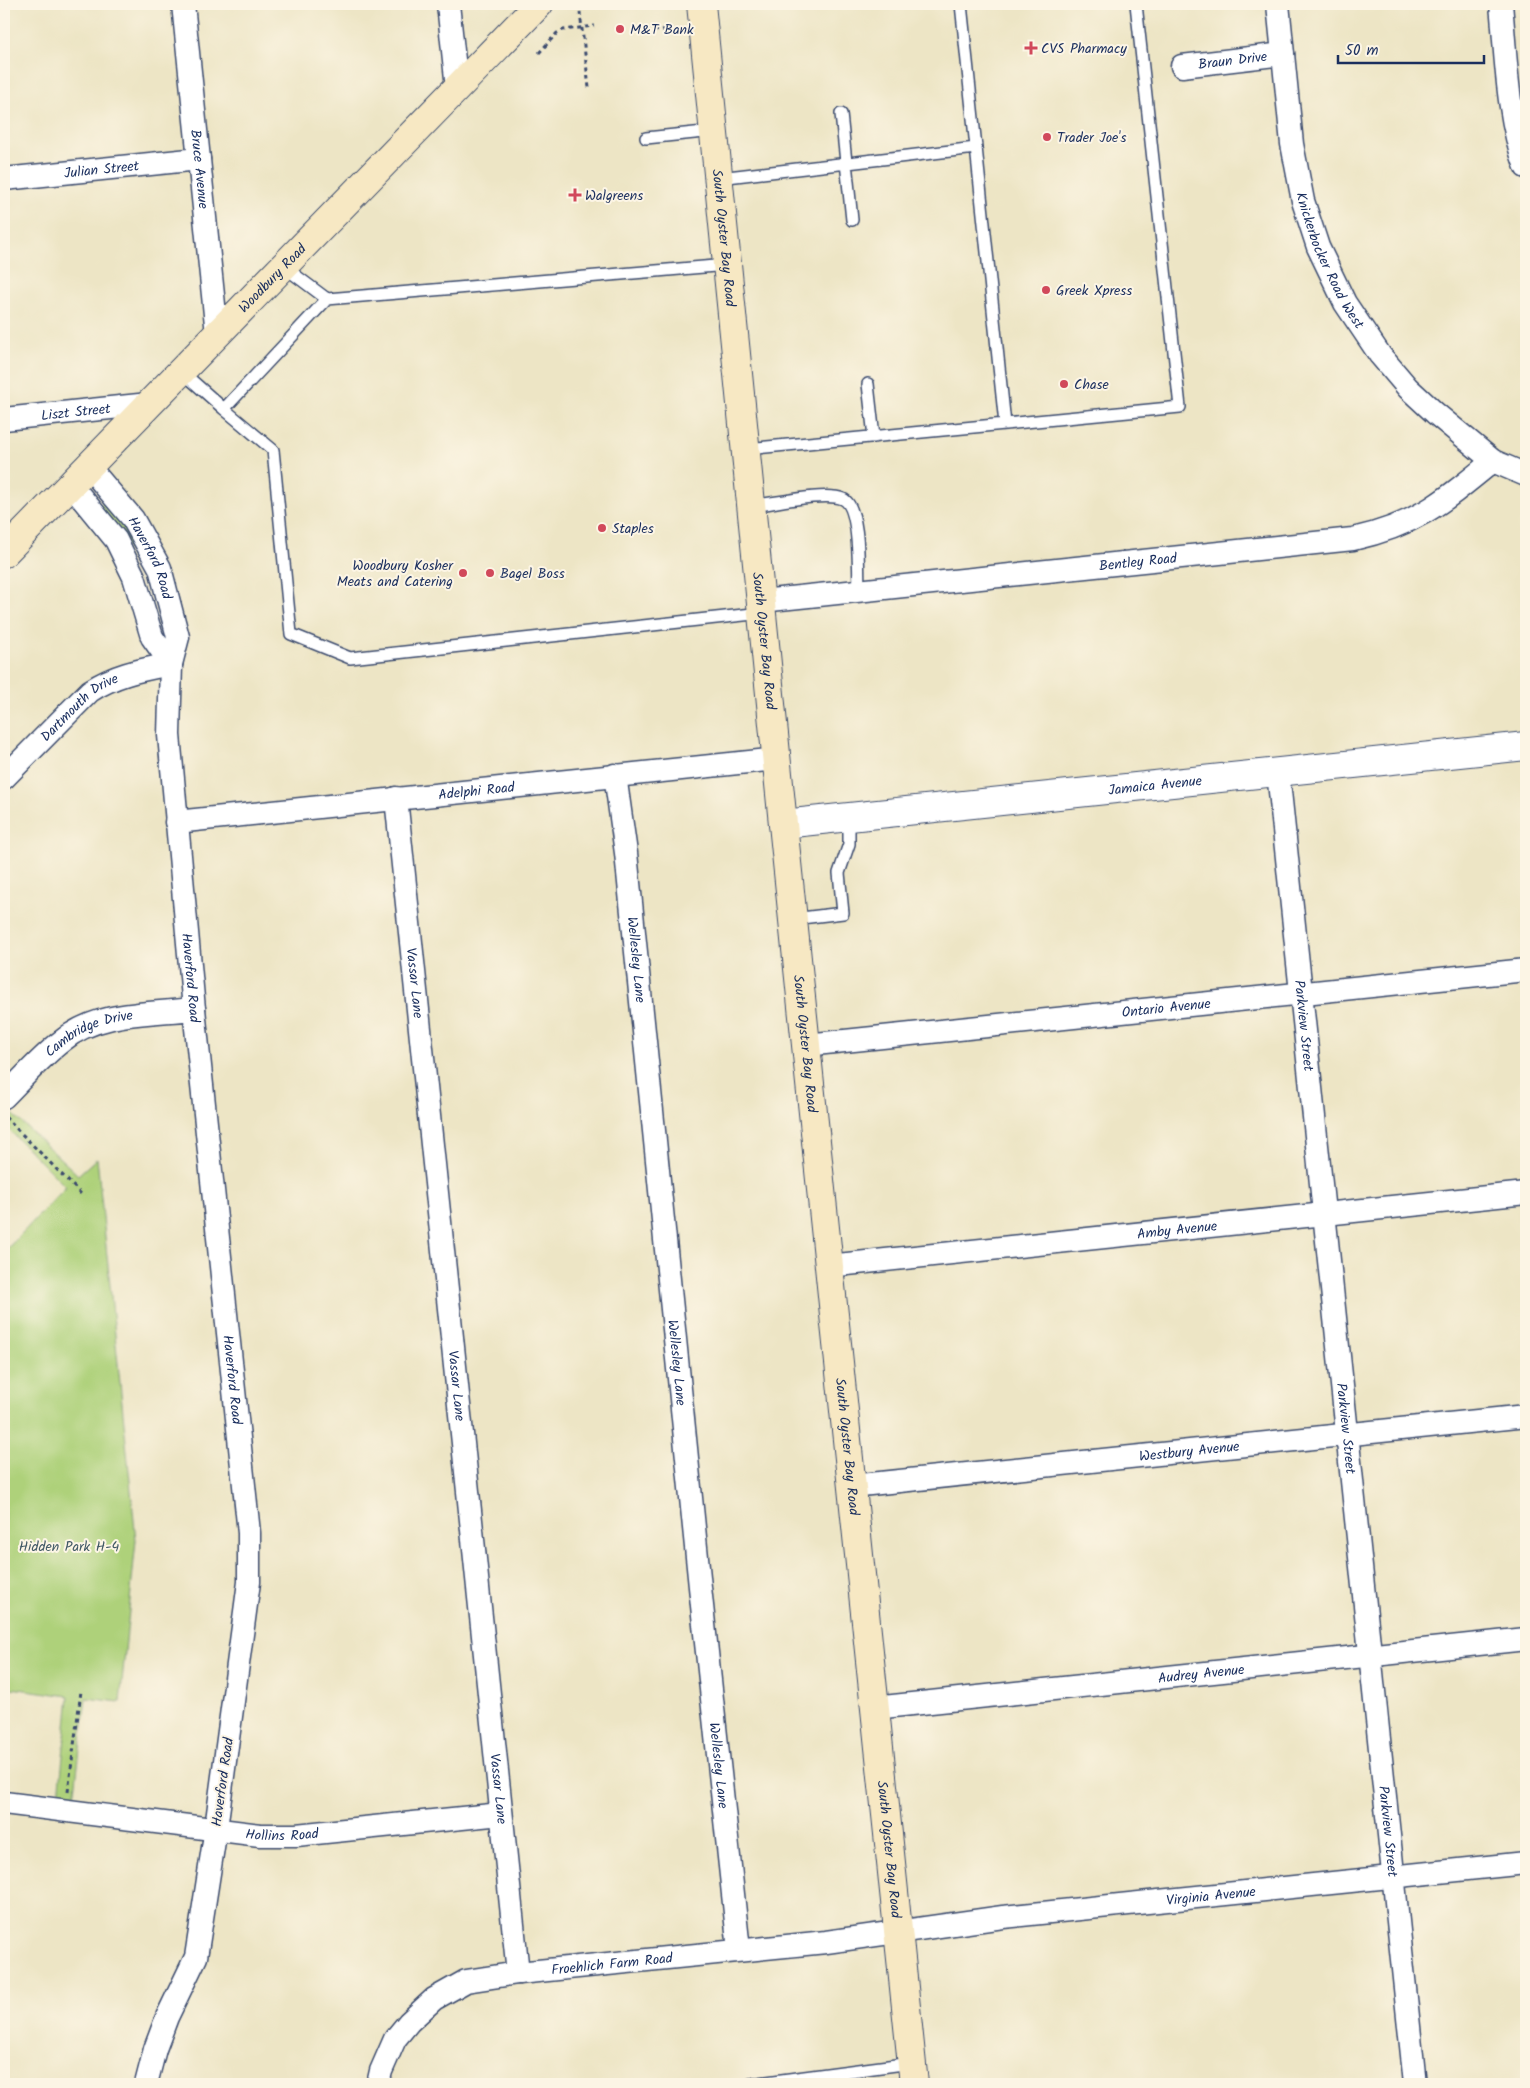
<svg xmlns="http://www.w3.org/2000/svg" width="1530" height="2088" font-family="Kalam,sans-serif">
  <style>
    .green { fill: #aed17a; stroke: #64806c }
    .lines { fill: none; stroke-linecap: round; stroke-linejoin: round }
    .service-casing { stroke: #3a4a6d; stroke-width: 14 }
    .minor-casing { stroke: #3a4a6d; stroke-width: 25 }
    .tertiary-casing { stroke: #3a4a6d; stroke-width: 30 }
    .secondary-casing { stroke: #3a4a6d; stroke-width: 30 }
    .path { stroke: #3a4a6d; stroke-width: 3; stroke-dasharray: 4 4; stroke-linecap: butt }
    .service { stroke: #fff; stroke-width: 11 }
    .minor { stroke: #fff; stroke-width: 22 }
    .tertiary { stroke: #fff; stroke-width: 28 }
    .secondary { stroke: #f7e8c3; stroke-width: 28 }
    .poi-dot { fill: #d1495b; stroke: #fcf5e5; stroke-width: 2 }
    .labels { text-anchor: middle; stroke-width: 4; stroke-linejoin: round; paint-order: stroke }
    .poi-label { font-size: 14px; fill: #1b2f5e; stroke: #fcf5e5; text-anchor: start }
    .street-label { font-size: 14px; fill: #1b2f5e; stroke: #fcf5e5 }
    .park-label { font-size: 14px; fill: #405865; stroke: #fcf5e5 }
  </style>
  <rect width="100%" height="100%" fill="#fcf5e5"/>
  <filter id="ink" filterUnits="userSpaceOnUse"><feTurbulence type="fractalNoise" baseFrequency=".02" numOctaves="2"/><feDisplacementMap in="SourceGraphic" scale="10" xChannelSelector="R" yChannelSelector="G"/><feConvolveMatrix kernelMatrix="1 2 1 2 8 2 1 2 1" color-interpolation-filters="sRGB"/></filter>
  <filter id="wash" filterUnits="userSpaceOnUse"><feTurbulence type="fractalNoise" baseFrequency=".0096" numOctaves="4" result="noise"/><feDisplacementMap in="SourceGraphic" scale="20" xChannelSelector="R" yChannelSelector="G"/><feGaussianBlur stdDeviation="1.12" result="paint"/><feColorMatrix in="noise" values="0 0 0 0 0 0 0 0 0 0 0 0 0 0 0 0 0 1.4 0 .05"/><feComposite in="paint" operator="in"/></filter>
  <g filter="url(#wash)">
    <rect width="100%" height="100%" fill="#ede5c5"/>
    <!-- green -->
    <path class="green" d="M 104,501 L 126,524 L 147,567 L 145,568 L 140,564 L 98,507 Z
      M 6,1108 L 78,1175 L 97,1158 L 136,1540 L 120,1702 L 86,1698 L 73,1808 L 58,1807 L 69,1696 L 4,1687 L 4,1252 L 66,1187 L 4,1125 L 4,1110 Z"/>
  </g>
  <g filter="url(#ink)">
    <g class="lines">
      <defs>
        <path id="service" d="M 841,114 L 852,220
          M 646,138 L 714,131
          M 719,178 L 976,148
          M 283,266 L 327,299 L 727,265
          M 181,371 L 224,409 L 327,299
          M 868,384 L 874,437
          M 224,409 L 273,450 L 291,634 L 350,658 L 762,613
          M 1005,424 L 1180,407 L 1136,4
          M 746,449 L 1005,424 L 961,4
          M 751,506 C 771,504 826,491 843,499 C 861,507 858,572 859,591
          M 793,919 L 843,913 L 839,873 L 849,844 L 849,817
          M 751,2084 L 911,2063"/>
        <g id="minor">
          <path id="s1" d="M 183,4 L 217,334"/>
          <path d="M 448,4 L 457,88"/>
          <path id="s2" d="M 1278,4 L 1292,144 L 1303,201 L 1318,247 L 1345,303 L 1380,355 L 1408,388 L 1435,413 L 1493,461 L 1526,475"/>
          <path d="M 1501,4 C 1506,56 1507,118 1526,167"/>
          <path id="s3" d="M 1182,66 L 1283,54"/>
          <path id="s4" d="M 4,179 L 199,159"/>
          <path id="s5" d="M 4,419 L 149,404"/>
          <path id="s6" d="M 89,467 L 133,519 L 160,568 L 178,637 L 171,664 L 169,735 L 194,1009 L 249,1533 L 249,1582 L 216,1828 L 196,1957 L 167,2017 L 155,2049 L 146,2084"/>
          <path d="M 71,485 L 116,540 L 134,577 L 152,637 L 171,664"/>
          <path id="s7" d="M 761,601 L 1353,539 C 1417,525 1444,501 1493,461"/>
          <path id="s8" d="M 1278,772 L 1415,2084"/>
          <path id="s9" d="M 615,775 L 626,853 L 700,1587 L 739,1950"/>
          <path id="s10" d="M 4,778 L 90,691 C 116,674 141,670 171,664"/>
          <path id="s11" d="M 396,798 L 518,1973"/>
          <path id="s12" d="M 176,822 L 777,759"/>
          <path id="s13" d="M 806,1045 L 1526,970"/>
          <path id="s14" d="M 4,1097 C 23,1078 41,1057 62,1041 C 97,1011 150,1014 194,1009"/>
          <path id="s15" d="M 828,1266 L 1526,1193"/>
          <path id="s16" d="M 851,1486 L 1526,1416"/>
          <path id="s17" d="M 874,1708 L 1526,1639"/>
          <path id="s18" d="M 4,1803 L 260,1835 L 296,1835 L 501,1814"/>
          <path id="s19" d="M 378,2084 L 381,2071 L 395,2039 L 409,2022 L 434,1999 L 466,1981 L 518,1973 L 826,1942 L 1003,1917 L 1526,1863"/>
        </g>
        <g id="tertiary">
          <path id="s20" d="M 783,824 L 1526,746"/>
        </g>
        <g id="secondary">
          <path id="s21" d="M 701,4 L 783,824 L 914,2084"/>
          <path id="s22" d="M 4,553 L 539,4"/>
        </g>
      </defs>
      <!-- service casing -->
      <use href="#service" class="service-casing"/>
      <!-- minor casing -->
      <use href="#minor" class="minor-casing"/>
      <!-- tertiary casing -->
      <use href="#tertiary" class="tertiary-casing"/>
      <!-- secondary casing -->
      <use href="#secondary" class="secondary-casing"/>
      <!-- path -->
      <path class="path" d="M 579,4 L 589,88
        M 646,32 L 670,29
        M 539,53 L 557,33 L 563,30 L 594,26
        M 5,1117 L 82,1195
        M 68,1792 L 81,1691"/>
      <!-- service -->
      <use href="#service" class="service"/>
      <!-- minor -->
      <use href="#minor" class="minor"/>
      <!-- tertiary -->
      <use href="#tertiary" class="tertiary"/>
      <!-- secondary -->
      <use href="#secondary" class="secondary"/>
    </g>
  </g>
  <!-- markers -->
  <g class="poi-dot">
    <circle cx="620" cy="29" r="5"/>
    <path d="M1028.5 40.5h5v5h5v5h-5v5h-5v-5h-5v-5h5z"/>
    <circle cx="1047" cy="137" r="5"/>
    <path d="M572.5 187.5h5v5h5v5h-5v5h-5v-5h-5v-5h5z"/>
    <circle cx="1046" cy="290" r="5"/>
    <circle cx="1064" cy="384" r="5"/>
    <circle cx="602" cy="528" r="5"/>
    <circle cx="463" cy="573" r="5"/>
    <circle cx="490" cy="573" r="5"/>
  </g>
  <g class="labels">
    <!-- poi labels -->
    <g class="poi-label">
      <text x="630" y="34">M&amp;T Bank</text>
      <text x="1041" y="53">CVS Pharmacy</text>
      <text x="1057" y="142">Trader Joe's</text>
      <text x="585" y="200">Walgreens</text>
      <text x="1056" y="295">Greek Xpress</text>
      <text x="1074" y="389">Chase</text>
      <text x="612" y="533">Staples</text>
      <text x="453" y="570" text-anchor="end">Woodbury Kosher<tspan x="453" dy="16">Meats and Catering</tspan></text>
      <text x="500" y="578">Bagel Boss</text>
    </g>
    <!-- street labels -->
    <g class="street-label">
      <text dy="5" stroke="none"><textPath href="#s3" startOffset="51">Braun Drive</textPath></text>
      <text dy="5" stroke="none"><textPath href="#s4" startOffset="98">Julian Street</textPath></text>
      <text dy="5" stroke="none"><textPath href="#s1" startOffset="166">Bruce Avenue</textPath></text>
      <text dy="5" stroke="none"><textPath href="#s21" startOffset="235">South Oyster Bay Road</textPath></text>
      <text dy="5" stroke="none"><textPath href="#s2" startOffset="264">Knickerbocker Road West</textPath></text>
      <text dy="5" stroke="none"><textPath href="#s22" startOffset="384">Woodbury Road</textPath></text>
      <text dy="5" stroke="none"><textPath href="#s5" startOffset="72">Liszt Street</textPath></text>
      <text dy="5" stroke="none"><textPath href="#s6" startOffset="111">Haverford Road</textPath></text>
      <text dy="5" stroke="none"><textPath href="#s7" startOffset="379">Bentley Road</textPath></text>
      <text dy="5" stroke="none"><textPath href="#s21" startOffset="640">South Oyster Bay Road</textPath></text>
      <text dy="5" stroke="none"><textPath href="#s10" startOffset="104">Dartmouth Drive</textPath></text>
      <text dy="5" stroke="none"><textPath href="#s20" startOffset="374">Jamaica Avenue</textPath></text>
      <text dy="5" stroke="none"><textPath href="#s12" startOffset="302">Adelphi Road</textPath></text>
      <text dy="5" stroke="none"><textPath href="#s9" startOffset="186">Wellesley Lane</textPath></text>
      <text dy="5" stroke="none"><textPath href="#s6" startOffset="538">Haverford Road</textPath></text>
      <text dy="5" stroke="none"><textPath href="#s11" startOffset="186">Vassar Lane</textPath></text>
      <text dy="5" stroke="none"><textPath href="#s13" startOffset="362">Ontario Avenue</textPath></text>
      <text dy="5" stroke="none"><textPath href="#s8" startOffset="255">Parkview Street</textPath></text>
      <text dy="5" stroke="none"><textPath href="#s14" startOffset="109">Cambridge Drive</textPath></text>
      <text dy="5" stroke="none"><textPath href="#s21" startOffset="1045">South Oyster Bay Road</textPath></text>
      <text dy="5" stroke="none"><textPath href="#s15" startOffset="351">Amby Avenue</textPath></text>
      <text dy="5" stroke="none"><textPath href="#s9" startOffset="591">Wellesley Lane</textPath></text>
      <text dy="5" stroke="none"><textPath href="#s6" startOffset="942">Haverford Road</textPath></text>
      <text dy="5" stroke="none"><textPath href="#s11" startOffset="591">Vassar Lane</textPath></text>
      <text dy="5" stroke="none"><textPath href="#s8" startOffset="660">Parkview Street</textPath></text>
      <text dy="5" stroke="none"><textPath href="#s21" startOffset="1450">South Oyster Bay Road</textPath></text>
      <text dy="5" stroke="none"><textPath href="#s16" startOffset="340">Westbury Avenue</textPath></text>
      <text dy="5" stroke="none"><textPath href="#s17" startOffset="329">Audrey Avenue</textPath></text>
      <text dy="5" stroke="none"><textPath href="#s9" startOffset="996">Wellesley Lane</textPath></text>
      <text transform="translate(222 1782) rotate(-82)" y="5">Haverford Road</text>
      <text dy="5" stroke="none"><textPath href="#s11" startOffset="996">Vassar Lane</textPath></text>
      <text dy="5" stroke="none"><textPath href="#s8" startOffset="1065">Parkview Street</textPath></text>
      <text dy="5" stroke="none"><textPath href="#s18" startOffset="280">Hollins Road</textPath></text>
      <text dy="5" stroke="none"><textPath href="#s21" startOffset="1855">South Oyster Bay Road</textPath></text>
      <text dy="5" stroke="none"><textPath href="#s19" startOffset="891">Virginia Avenue</textPath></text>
      <text dy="5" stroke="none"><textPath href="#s19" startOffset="288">Froehlich Farm Road</textPath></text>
    </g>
    <!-- park labels -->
    <g class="park-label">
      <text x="69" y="1551">Hidden Park H-4</text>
    </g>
  </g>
  <!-- margin -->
  <rect width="1530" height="2088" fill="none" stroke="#fcf5e5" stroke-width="20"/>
  <!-- scale -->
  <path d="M1338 55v8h146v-8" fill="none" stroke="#1b2f5e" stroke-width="2.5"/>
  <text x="1345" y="55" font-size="15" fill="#1b2f5e" stroke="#fcf5e5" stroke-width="4" paint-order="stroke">50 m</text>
</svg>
